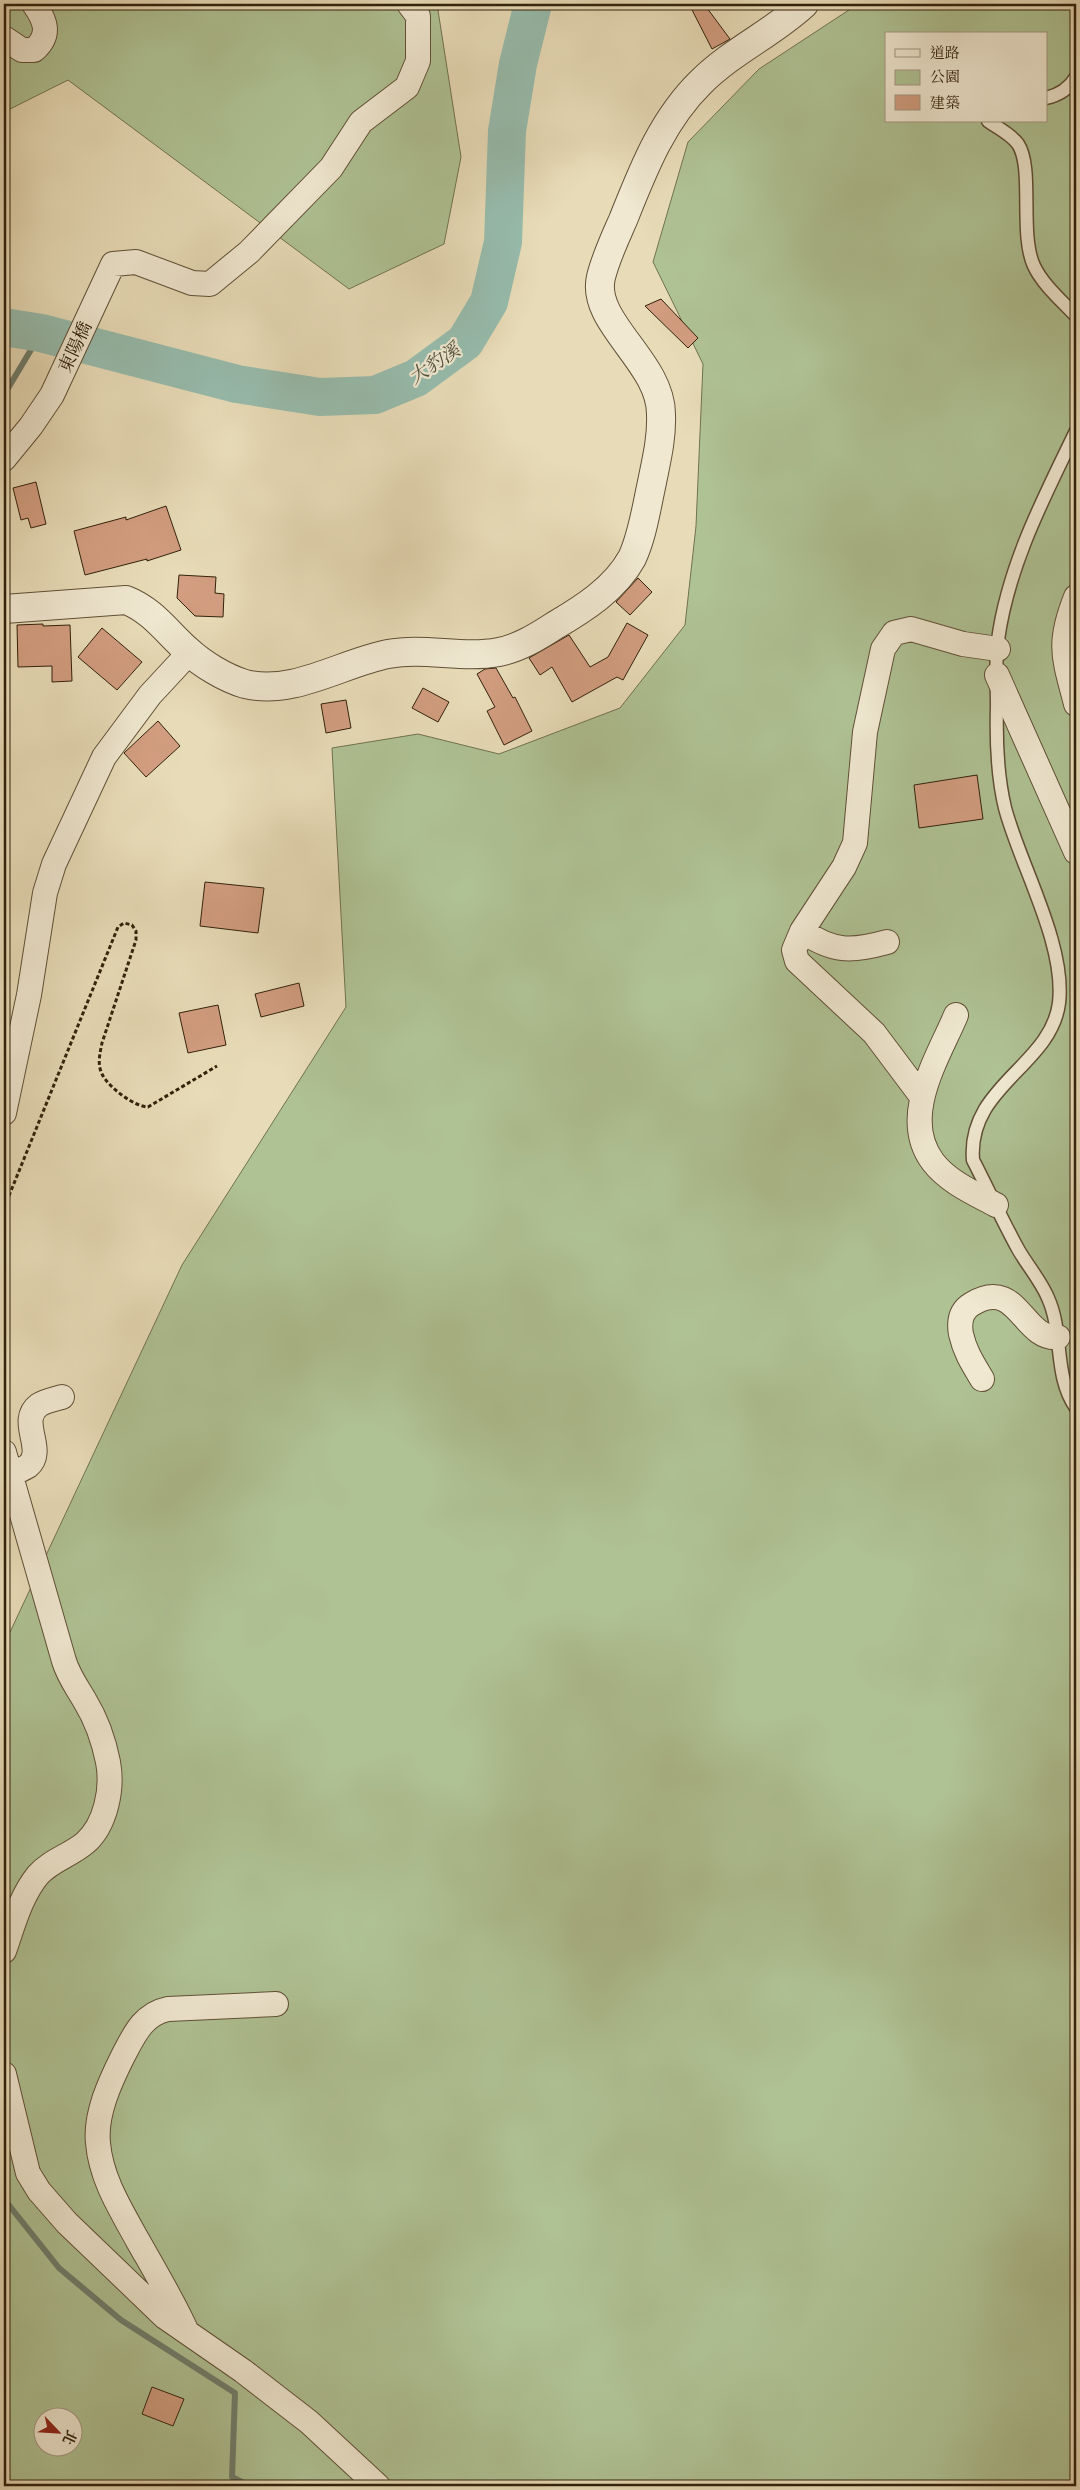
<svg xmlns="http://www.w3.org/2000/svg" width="1080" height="2490" font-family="Vollkorn,'Noto Serif TC',serif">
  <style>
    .green { fill: #afc294; stroke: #707250; fill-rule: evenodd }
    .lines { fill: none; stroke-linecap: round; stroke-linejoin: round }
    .stream { stroke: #6f7e6c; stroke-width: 6 }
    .river { stroke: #97bcad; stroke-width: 38 }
    .building { fill: #d29d80; stroke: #32210b }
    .service-casing { stroke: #605036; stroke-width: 15 }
    .minor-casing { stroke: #605036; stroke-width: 26 }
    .tertiary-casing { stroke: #605036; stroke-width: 30 }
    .path { stroke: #32210b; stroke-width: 3; stroke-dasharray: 4 2.5; stroke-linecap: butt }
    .service { stroke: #f0e8d1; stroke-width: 12 }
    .minor { stroke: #f0e8d1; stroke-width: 24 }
    .tertiary { stroke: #f0e8d1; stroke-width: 28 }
    .labels { text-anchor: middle; stroke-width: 4.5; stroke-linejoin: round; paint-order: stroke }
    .street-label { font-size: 18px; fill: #32210b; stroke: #f0e8d1 }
    .water-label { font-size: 19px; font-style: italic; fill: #50503c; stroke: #f0e8d1 }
  </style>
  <rect width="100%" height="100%" fill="#e8dcb8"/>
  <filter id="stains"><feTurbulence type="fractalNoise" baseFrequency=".004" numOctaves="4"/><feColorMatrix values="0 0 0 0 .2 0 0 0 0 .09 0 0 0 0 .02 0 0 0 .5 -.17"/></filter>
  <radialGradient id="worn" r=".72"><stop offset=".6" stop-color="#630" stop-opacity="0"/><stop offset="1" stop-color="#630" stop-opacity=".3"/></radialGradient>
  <!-- green -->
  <path class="green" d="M 4,4 L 437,4 L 461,157 L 444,244 L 349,289 L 68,80 L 4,112 Z
    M 879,4 L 1076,4 L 1076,2486 L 4,2486 L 4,1645 L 182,1265 L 346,1007 L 332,748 L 418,734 L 499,754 L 620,708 L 685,625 L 696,526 L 703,364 L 653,262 L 688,142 L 759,69 L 855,6 ZM 886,34 L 1046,34 L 1046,121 L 886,121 ZM 42,2418 L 72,2418 L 72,2448 L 42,2448 Z"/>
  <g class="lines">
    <!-- stream -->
    <path class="stream" d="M 4,395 L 41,333
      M 4,1741 L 6,1765 L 4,1780
      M 4,2199 L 59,2268 L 121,2320 L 235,2393 L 232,2477 L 250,2486"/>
    <!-- river -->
    <path class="river" d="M 4,327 L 41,333 L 237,384 L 320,397 L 375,395 L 416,378 L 465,342 L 489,302 L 503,242 L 507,131 L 518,64 L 533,4"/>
  </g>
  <!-- building -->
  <path class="building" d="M 689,4 L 704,4 L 730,39 L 712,49 Z
    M 661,299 L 698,338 L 688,348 L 645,306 Z
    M 36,482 L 46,524 L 31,528 L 28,518 L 21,520 L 13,488 Z
    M 166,506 L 181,550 L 147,561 L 147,559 L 85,575 L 74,531 L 126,517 L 126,520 Z
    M 179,575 L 216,577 L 215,593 L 224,594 L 223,617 L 195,616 L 177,598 Z
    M 638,578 L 652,592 L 630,615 L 616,602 Z
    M 627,623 L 648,635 L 623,680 L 617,677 L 572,702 L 552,667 L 540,675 L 529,658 L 569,635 L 590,667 L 608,657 Z
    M 43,624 L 43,626 L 70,625 L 72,681 L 52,682 L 52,666 L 18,667 L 17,625 Z
    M 102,628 L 142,662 L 117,690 L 78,657 Z
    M 496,668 L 513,698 L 515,697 L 532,731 L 504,745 L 487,711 L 495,707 L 477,674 L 485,669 Z
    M 423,688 L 449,702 L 438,722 L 412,708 Z
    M 346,700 L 351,728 L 326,733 L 321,704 Z
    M 158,721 L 180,746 L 146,777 L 124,753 Z
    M 977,775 L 983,819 L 919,828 L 914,785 Z
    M 205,882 L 264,888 L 258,933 L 200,926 Z
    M 299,983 L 304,1006 L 261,1017 L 255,994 Z
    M 218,1005 L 226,1045 L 188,1053 L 179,1013 Z
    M 152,2387 L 184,2399 L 173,2426 L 142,2414 Z"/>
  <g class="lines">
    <defs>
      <path id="service" d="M 1046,98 C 1059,95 1069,89 1076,77
        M 988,121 C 998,128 1011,134 1018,144 C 1034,168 1019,234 1034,266 C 1043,285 1062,301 1076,316
        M 1076,431 C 1044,497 1008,566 998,640 C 995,661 997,684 997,706 C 996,740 997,775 1005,808 C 1020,865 1066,944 1059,1003 C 1051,1066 967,1086 973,1160 C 988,1189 1002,1220 1018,1249 C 1027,1265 1041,1281 1048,1298 C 1064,1333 1053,1375 1076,1408"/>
      <path id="minor" d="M 4,38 L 22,50 L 34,50 C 51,35 46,21 34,4
        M 4,459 L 31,426 L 52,395 L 113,264 L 136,262 L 192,283 L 210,284 L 249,252 L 331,168 L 361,122 L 407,87 L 418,61 L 418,16 L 409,4
        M 1076,597 C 1057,645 1064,657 1076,704
        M 997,675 L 1076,852
        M 802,931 C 833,952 851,952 887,942
        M 956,1015 C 938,1058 899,1117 933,1162 C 948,1182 976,1194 996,1205
        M 922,1097 L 874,1033 L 797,961 L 794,950 L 802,931 L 844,867 L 855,843 L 865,732 L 883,649 L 894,633 L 911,629 L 963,644 L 998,649
        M 4,1113 L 29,995 L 45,893 L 54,864 L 104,757 L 150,695 L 189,653
        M 982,1379 C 973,1364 965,1352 961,1334 C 959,1323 960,1311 972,1304 C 1018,1276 1023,1341 1058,1337
        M 4,1452 L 64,1661 C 69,1677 77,1687 85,1701 C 96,1719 104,1742 108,1762 C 113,1788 106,1825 85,1843 C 71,1855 50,1861 38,1875 C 20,1897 13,1926 4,1951
        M 10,1474 C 16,1472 23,1469 28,1466 C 47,1450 17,1421 39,1405 C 45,1401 55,1399 62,1397
        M 4,2074 L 28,2173 L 39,2191 L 67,2223 L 165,2317 L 243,2371 L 309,2422 L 378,2486
        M 187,2332 C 173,2301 155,2271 138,2241 C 121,2210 101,2179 98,2143 C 95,2114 110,2082 123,2056 C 134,2035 143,2014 168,2009 L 276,2004"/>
      <path id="tertiary" d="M 4,609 L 126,600 C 152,610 167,632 187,650 C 202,664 225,678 245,684 C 293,696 342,663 388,654 C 425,647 462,659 499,652 C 519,648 537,637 554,626 C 583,609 615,589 632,558 C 642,537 646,510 651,487 C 656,462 662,439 661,414 C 661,362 590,322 601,277 C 606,257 615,238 623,220 C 643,170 662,120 701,82 C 732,51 773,33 804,4"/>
    </defs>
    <!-- service casing -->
    <use href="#service" class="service-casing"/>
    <!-- minor casing -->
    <use href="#minor" class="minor-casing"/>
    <!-- tertiary casing -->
    <use href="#tertiary" class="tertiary-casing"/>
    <!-- path -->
    <path class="path" d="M 4,1208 L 118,927 L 124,923 L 132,925 L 136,931 L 136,940 L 102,1043 C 100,1053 97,1064 102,1074 C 108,1087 135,1107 148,1107 L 217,1066"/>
    <!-- service -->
    <use href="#service" class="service"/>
    <!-- minor -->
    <use href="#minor" class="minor"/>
    <!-- tertiary -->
    <use href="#tertiary" class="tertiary"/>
  </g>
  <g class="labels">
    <!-- street labels -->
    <g class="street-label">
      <text transform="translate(75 347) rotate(-65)" y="6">東陽橋</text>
    </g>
    <!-- water labels -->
    <g class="water-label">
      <text transform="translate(434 363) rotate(-34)" y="7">大豹溪</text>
    </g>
  </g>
  <!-- margin -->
  <rect width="1080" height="2490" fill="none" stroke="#e8dcb8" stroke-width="20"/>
  <rect x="5" y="5" width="1070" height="2480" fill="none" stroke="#32210b" stroke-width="2.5"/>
  <rect x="10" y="10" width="1060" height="2470" fill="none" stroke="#32210b"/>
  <!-- legend -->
  <rect x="885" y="32" width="162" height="90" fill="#f0e8d1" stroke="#a49882"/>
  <rect x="895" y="49" width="25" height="8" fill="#f0e8d1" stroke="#a49882"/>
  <text x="930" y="58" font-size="15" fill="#32210b">道路</text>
  <rect x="895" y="70" width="25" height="15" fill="#afc294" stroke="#a49882"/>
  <text x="930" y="82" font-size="15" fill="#32210b">公園</text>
  <rect x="895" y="95" width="25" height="15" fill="#d29d80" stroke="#a49882"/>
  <text x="930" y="108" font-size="15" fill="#32210b">建築</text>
  <!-- north arrow -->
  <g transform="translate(58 2432) rotate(115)"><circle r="24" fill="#f0e8d1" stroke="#a49882"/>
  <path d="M0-4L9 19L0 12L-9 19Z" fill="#8f2418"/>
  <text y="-8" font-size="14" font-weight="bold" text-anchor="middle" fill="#32210b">北</text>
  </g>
  <rect width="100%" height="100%" filter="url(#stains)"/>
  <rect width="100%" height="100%" fill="url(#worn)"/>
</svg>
